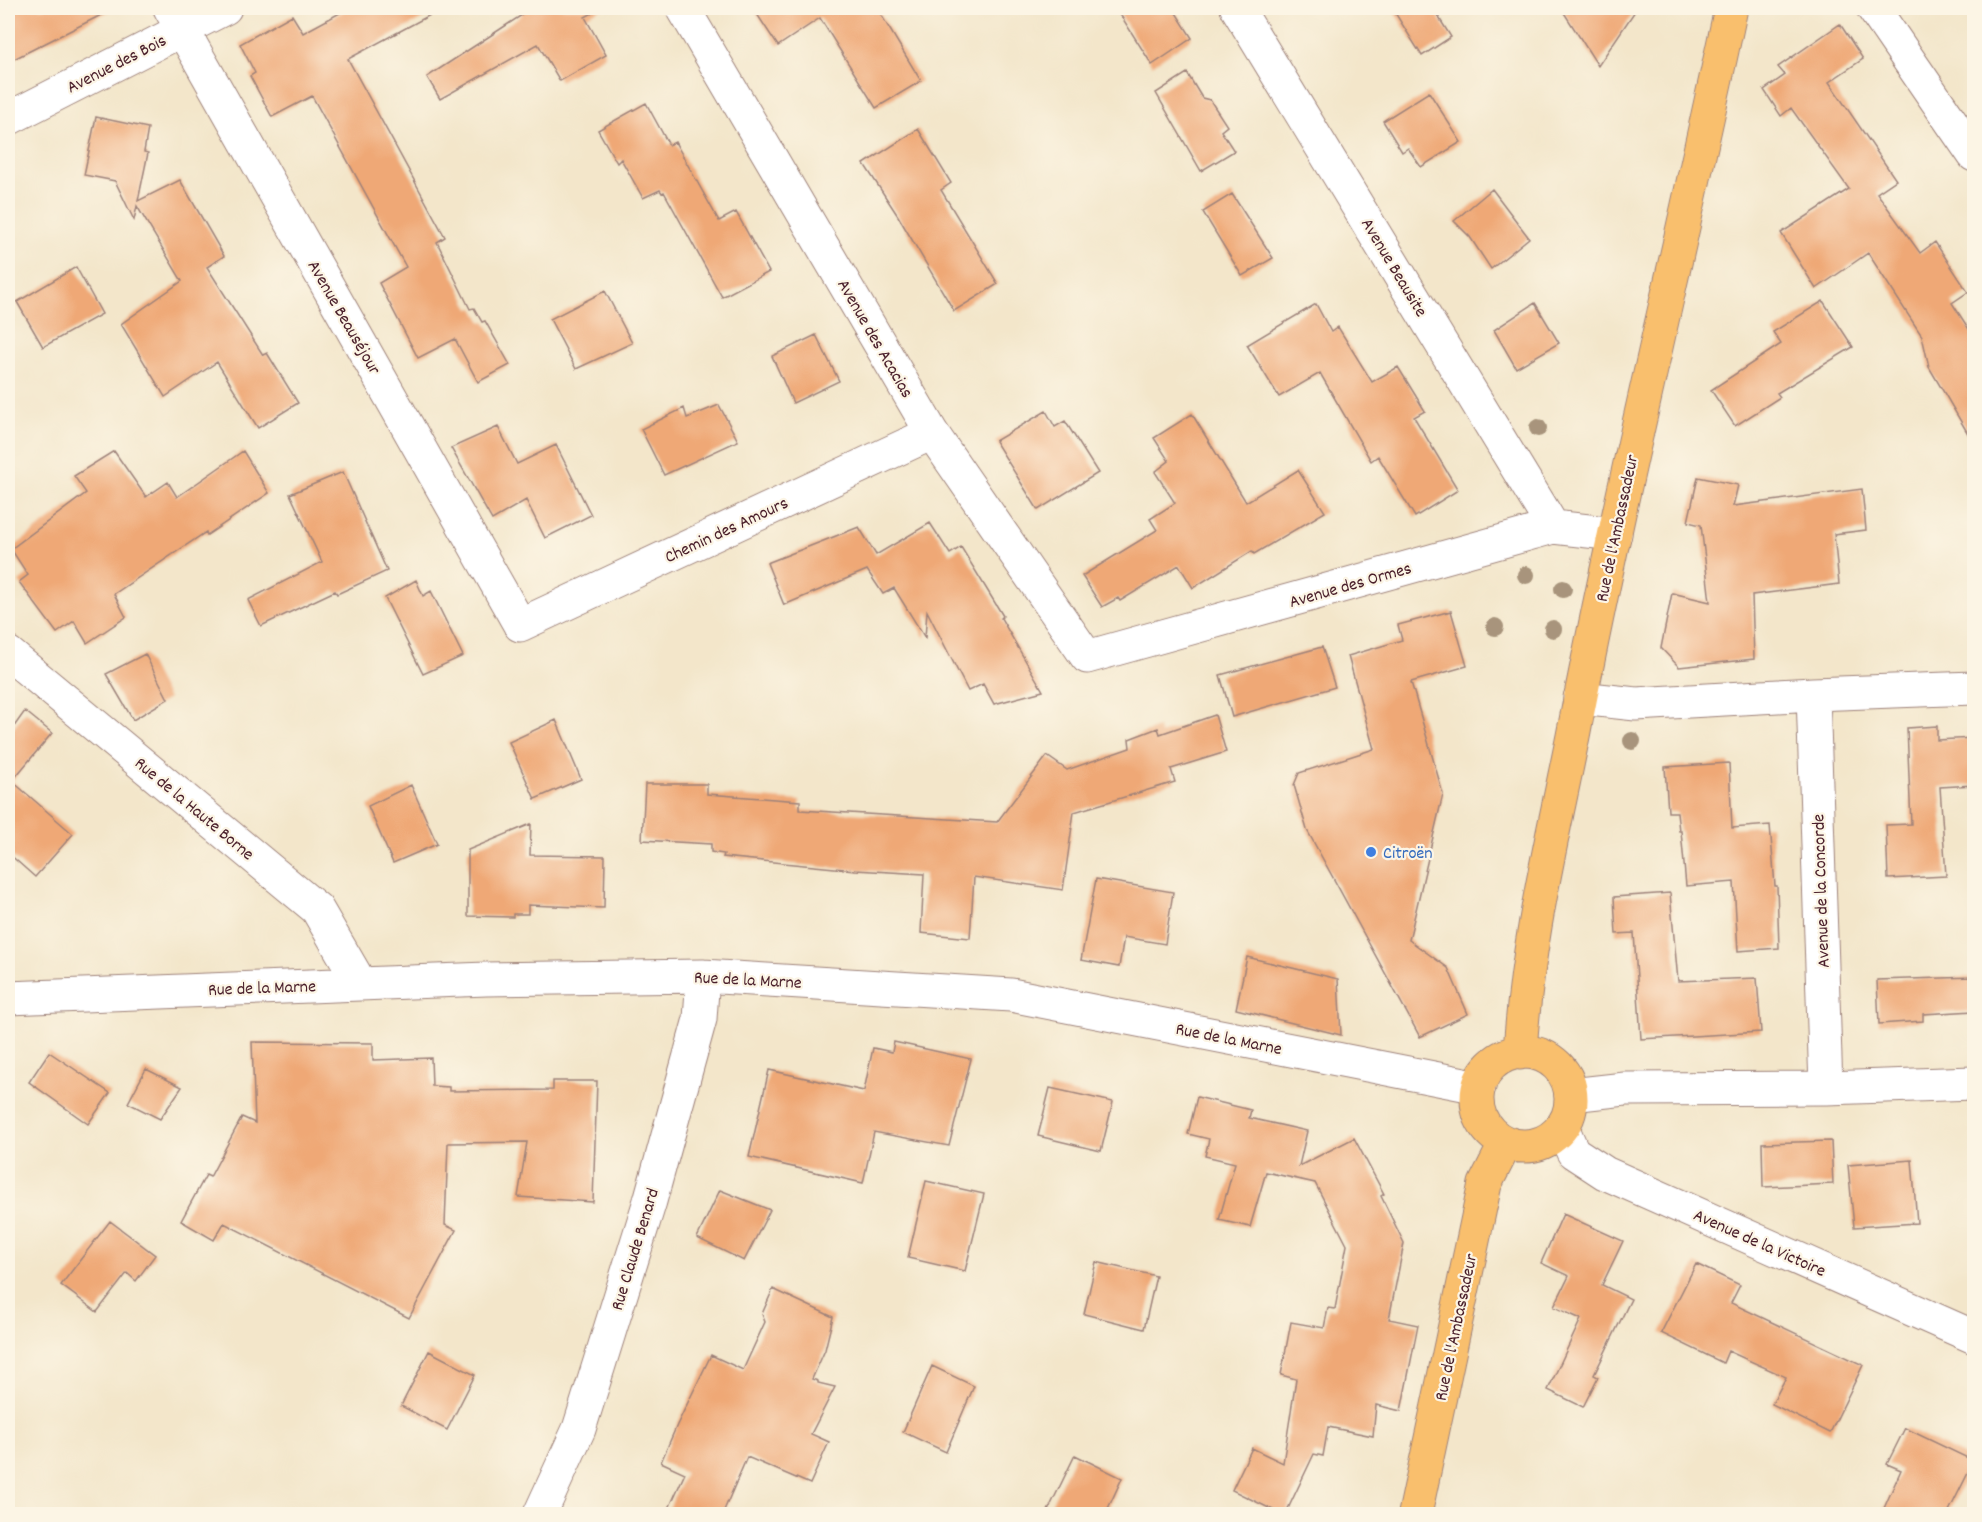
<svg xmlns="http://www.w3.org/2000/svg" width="1982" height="1522" font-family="Dekko,sans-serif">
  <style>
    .building { fill: #efa876 }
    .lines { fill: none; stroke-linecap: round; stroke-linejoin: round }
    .minor-casing { stroke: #9e827a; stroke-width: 35 }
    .major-casing { stroke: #9e827a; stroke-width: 35 }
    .minor { stroke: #fff; stroke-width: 33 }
    .major { stroke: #f9bf6d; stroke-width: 33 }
    .tree { fill: #a8947c }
    .shop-dot { fill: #3f7fe0; stroke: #fcf5e5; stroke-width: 2 }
    .labels { text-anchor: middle; stroke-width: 4.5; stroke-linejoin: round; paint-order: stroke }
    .street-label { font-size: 18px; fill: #4a1f2b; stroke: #fcf5e5 }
    .shop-label { font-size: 18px; fill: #366cbe; stroke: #fcf5e5; text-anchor: start }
  </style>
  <rect width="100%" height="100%" fill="#fcf5e5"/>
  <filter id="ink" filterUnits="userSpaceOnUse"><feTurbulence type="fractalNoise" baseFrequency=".0167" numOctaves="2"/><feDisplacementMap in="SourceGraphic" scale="12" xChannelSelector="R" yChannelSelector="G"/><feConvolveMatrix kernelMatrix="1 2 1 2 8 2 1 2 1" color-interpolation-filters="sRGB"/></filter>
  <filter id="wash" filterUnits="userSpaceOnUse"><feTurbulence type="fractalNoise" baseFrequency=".008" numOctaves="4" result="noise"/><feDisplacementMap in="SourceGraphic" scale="24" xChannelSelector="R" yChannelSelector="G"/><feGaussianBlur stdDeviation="1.35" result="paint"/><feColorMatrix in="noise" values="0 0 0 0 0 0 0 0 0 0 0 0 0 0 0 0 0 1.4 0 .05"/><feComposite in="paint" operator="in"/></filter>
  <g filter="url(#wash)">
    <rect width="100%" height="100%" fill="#f3e6ca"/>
    <g id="blocks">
      <!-- building -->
      <path class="building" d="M 8,8 L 115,8 L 8,62 Z
        M 349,8 L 443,8 L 348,59 L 445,237 L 437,242 L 470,309 L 474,308 L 482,322 L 485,321 L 510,365 L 478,382 L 455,339 L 418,358 L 379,283 L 406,267 L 312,96 L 272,117 L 250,76 L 255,73 L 240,44 L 292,15 L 303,33 Z
        M 518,8 L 602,8 L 585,17 L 606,55 L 560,81 L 538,44 L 440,99 L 427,77 L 522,15 Z
        M 753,8 L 877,8 L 921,81 L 876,108 L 820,18 L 778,46 Z
        M 1116,8 L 1173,8 L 1192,38 L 1152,65 Z
        M 1392,8 L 1433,8 L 1451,37 L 1422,56 Z
        M 1561,8 L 1637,8 L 1598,66 Z
        M 1840,24 L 1863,59 L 1829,82 L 1896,180 L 1877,193 L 1920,253 L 1935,242 L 1968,292 L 1952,303 L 1974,337 L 1974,444 L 1929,367 L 1922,336 L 1868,253 L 1816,289 L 1781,233 L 1849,189 L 1791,108 L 1781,116 L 1764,90 L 1785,75 L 1778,67 Z
        M 1187,73 L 1202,98 L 1210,100 L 1227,126 L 1221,131 L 1234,151 L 1201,171 L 1156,93 Z
        M 1429,92 L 1461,142 L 1421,167 L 1408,148 L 1402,152 L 1383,121 Z
        M 646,103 L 669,145 L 675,142 L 719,221 L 736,212 L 769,272 L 722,297 L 664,192 L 662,193 L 660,190 L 643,198 L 621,159 L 617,163 L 598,130 Z
        M 96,117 L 148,128 L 144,152 L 148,153 L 138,201 L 180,180 L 224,256 L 207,267 L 263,355 L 267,353 L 298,403 L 258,428 L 217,362 L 165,397 L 121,324 L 182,281 L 137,206 L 134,220 L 115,181 L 84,175 Z
        M 918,129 L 951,183 L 941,190 L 998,284 L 954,311 L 898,216 L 864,164 Z
        M 1492,189 L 1529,238 L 1491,269 L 1470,237 L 1454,221 Z
        M 1232,194 L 1273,258 L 1242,276 L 1203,212 Z
        M 76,267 L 102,314 L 43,347 L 17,302 Z
        M 605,291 L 632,343 L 576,369 L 550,319 Z
        M 1823,301 L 1853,347 L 1777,393 L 1780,397 L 1735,426 L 1711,390 L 1781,344 L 1773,332 Z
        M 1535,303 L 1559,343 L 1516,368 L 1494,330 Z
        M 1316,304 L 1331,332 L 1338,327 L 1372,382 L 1398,367 L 1425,411 L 1414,417 L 1458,490 L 1415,517 L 1378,456 L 1371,461 L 1320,373 L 1279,397 L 1247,345 Z
        M 816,335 L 839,381 L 793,403 L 772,356 Z
        M 719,405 L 738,441 L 664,475 L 641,429 L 684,408 L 687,418 Z
        M 1046,411 L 1055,427 L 1065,421 L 1098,473 L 1038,510 L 995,441 Z
        M 1192,414 L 1246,502 L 1298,470 L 1325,512 L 1254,554 L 1252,551 L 1193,588 L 1179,565 L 1120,601 L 1118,598 L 1102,607 L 1082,576 L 1157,530 L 1150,519 L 1175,503 L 1155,472 L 1169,461 L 1154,438 Z
        M 498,427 L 517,464 L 556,445 L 591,515 L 545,538 L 526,500 L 492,520 L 451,448 Z
        M 114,451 L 146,497 L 168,482 L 177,497 L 243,451 L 269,493 L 207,535 L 206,532 L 114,594 L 126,617 L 87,643 L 74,621 L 57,633 L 19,582 L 28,575 L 11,549 L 86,493 L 74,476 Z
        M 343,472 L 387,571 L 337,594 L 335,591 L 261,626 L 248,600 L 322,562 L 290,494 Z
        M 1698,477 L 1738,485 L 1733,506 L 1862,489 L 1866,530 L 1834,534 L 1839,584 L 1752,595 L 1754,659 L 1679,667 L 1661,648 L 1672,593 L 1710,602 L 1701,525 L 1688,522 Z
        M 930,523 L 950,554 L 961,547 L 1003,616 L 1001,618 L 1043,691 L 994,704 L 983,684 L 968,691 L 927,611 L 925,638 L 894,588 L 883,594 L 867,570 L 784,605 L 767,563 L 859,527 L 876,555 Z
        M 416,580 L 423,596 L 431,591 L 463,656 L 423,674 L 385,598 Z
        M 1451,611 L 1467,666 L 1411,682 L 1443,794 L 1409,940 L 1448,968 L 1468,1014 L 1420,1037 L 1307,830 L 1294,785 L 1299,773 L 1374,749 L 1348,656 L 1402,640 L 1398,625 Z
        M 1322,647 L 1335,687 L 1232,717 L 1220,675 Z
        M 145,654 L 168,699 L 133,720 L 106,674 Z
        M 25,711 L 52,733 L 12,781 L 73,834 L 35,877 L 8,853 L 8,735 Z
        M 1215,715 L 1226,752 L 1171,769 L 1175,782 L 1074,812 L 1063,890 L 974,877 L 970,938 L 921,933 L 924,874 L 855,870 L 723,857 L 724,854 L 711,852 L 711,844 L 642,840 L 645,784 L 707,784 L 707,794 L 800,801 L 800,810 L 997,822 L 1047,756 L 1067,770 L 1130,748 L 1129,739 L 1158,728 L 1160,734 Z
        M 556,720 L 581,779 L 535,799 L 509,742 Z
        M 1937,726 L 1937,740 L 1974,738 L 1974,785 L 1940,787 L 1946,876 L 1888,879 L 1886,825 L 1911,824 L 1907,728 Z
        M 1729,763 L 1732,828 L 1770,825 L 1775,886 L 1777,886 L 1779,948 L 1738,951 L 1734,882 L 1686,886 L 1681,831 L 1679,831 L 1677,812 L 1668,812 L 1665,767 Z
        M 411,785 L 437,844 L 393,863 L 368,806 Z
        M 531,824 L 530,855 L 605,856 L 604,908 L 528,905 L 528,914 L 513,914 L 513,917 L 468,916 L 468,850 Z
        M 1096,879 L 1173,892 L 1165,944 L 1124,937 L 1119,967 L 1081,960 Z
        M 1670,893 L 1678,981 L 1757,978 L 1761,1032 L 1641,1039 L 1634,933 L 1616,934 L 1614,897 Z
        M 1247,957 L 1338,979 L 1341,1035 L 1236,1009 Z
        M 1974,977 L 1974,1011 L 1923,1014 L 1923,1021 L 1879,1024 L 1877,980 Z
        M 252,1042 L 373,1043 L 373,1060 L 431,1058 L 432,1086 L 449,1087 L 449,1091 L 553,1090 L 553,1081 L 597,1081 L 593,1202 L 518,1197 L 527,1142 L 448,1143 L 445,1225 L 456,1230 L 409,1318 L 224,1223 L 214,1240 L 181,1221 L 206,1175 L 210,1177 L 242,1117 L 255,1123 Z
        M 894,1042 L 971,1059 L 949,1146 L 874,1132 L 863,1183 L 749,1157 L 769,1070 L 864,1091 L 873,1048 L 892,1052 Z
        M 49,1052 L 110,1093 L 88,1124 L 29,1082 Z
        M 146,1069 L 182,1087 L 160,1119 L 128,1103 Z
        M 1050,1088 L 1113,1102 L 1101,1151 L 1038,1136 Z
        M 1197,1097 L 1251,1110 L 1249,1118 L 1307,1131 L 1299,1166 L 1354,1138 L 1384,1194 L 1381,1196 L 1404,1243 L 1389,1319 L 1418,1325 L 1401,1411 L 1376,1405 L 1373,1436 L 1328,1427 L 1323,1456 L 1314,1454 L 1285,1515 L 1274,1515 L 1275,1511 L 1232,1490 L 1252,1448 L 1283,1463 L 1296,1379 L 1281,1375 L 1291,1322 L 1324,1328 L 1328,1308 L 1335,1309 L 1347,1245 L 1315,1183 L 1266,1172 L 1250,1227 L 1219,1220 L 1235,1163 L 1205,1156 L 1209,1139 L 1188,1134 Z
        M 1831,1141 L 1833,1184 L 1763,1187 L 1762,1143 Z
        M 1912,1160 L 1917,1223 L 1854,1227 L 1848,1165 Z
        M 926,1181 L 984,1194 L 965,1271 L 908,1258 Z
        M 720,1190 L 770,1210 L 744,1261 L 697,1238 Z
        M 1563,1214 L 1623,1241 L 1602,1285 L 1631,1299 L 1594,1375 L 1598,1377 L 1583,1407 L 1548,1390 L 1581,1319 L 1554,1307 L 1569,1276 L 1541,1263 Z
        M 110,1221 L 155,1255 L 136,1281 L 127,1273 L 97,1312 L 61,1285 Z
        M 1096,1262 L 1156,1276 L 1144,1329 L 1084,1314 Z
        M 1696,1264 L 1740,1285 L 1731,1303 L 1863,1365 L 1830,1433 L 1772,1404 L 1786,1377 L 1728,1351 L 1723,1363 L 1661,1333 Z
        M 773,1289 L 833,1317 L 825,1350 L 812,1379 L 818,1381 L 818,1383 L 835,1387 L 811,1434 L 829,1442 L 810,1484 L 747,1457 L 722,1515 L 666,1515 L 685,1473 L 661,1462 L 677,1425 L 711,1355 L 743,1370 L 765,1322 L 762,1314 Z
        M 429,1351 L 475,1375 L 447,1430 L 401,1406 Z
        M 932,1366 L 974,1386 L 946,1452 L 903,1432 Z
        M 1905,1428 L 1974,1461 L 1947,1515 L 1881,1515 L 1901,1470 L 1887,1464 Z
        M 1075,1455 L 1122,1478 L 1105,1515 L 1046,1515 Z"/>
    </g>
  </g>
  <g filter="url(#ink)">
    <use href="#blocks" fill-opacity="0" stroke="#9e827a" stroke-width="1.5"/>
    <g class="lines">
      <defs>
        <path id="minor" d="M 170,8 L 520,625 L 932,433
          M 683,8 L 932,433 L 1087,657 L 1553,527 L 1615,534
          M 1237,8 L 1553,527
          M 1873,8 L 1974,155
          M 8,119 L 225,8
          M 8,653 L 317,909 L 360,983
          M 1813,694 L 1826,1088
          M 1580,698 L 1636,704 L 1813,694 L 1974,688
          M 8,998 L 486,979 L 703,976 L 1011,995 L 1479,1087
          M 1571,1095 L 1625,1089 L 1826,1088 L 1974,1083
          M 1562,1127 L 1573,1152 L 1605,1173 L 1974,1337
          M 540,1514 L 579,1429 L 650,1201 L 700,1019 L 703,976"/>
        <path id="major" d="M1477 1099a47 47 0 1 1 94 0a47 47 0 1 1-94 0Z
          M 1520,1053 C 1526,946 1552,840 1573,736 C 1620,492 1680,251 1731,8
          M 1415,1514 L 1485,1184 L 1506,1143"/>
      </defs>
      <!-- minor casing -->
      <use href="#minor" class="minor-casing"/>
      <!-- major casing -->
      <use href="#major" class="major-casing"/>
      <!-- minor -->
      <use href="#minor" class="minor"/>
      <!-- major -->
      <use href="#major" class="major"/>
    </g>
    <!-- trees -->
    <g class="tree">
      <circle cx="1538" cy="428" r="9"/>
      <circle cx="1526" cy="575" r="9"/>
      <circle cx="1563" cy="589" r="9"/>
      <circle cx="1495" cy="627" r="9"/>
      <circle cx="1553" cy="629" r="9"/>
      <circle cx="1632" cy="741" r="9"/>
    </g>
  </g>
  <!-- markers -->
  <circle class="shop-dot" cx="1371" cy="852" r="6"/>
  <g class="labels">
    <!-- street labels -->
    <g class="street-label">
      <text transform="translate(116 63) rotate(-27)" y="6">Avenue des Bois</text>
      <text transform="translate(1395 267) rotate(59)" y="6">Avenue Beausite</text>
      <text transform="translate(345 317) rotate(60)" y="6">Avenue Beauséjour</text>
      <text transform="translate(876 338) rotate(60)" y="6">Avenue des Acacias</text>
      <text transform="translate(1616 528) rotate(-78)" y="6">Rue de l'Ambassadeur</text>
      <text transform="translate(726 529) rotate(-25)" y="6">Chemin des Amours</text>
      <text transform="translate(1350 584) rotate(-16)" y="6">Avenue des Ormes</text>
      <text transform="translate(195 808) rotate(40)" y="6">Rue de la Haute Borne</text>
      <text transform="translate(1820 891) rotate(-92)" y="6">Avenue de la Concorde</text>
      <text transform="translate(748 979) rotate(3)" y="6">Rue de la Marne</text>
      <text transform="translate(262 987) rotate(-2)" y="6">Rue de la Marne</text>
      <text transform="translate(1229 1038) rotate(11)" y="6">Rue de la Marne</text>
      <text transform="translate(1760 1242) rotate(24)" y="6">Avenue de la Victoire</text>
      <text transform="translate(634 1249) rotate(-73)" y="6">Rue Claude Benard</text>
      <text transform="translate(1455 1327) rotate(-78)" y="6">Rue de l'Ambassadeur</text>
    </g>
    <!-- shop labels -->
    <g class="shop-label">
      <text x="1383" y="858">Citroën</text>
    </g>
  </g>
  <!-- margin -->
  <rect width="1982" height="1522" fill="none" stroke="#fcf5e5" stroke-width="30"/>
</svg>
